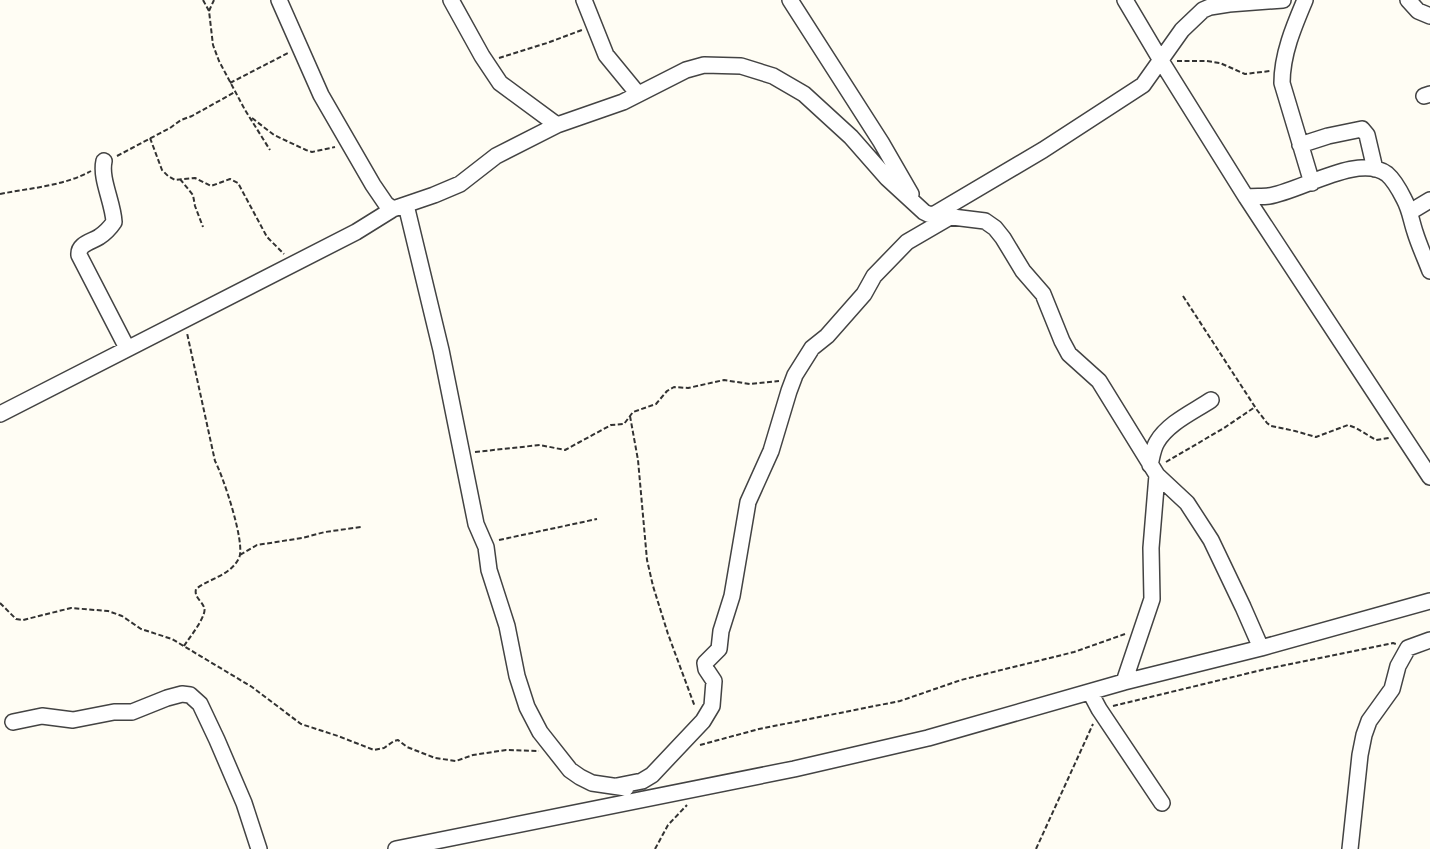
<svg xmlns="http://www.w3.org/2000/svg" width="1430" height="849" font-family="Lora,serif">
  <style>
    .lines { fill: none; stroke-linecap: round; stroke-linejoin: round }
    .minor-casing { stroke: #434343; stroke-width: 18 }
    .path { stroke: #323232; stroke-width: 2; stroke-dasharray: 5 2.5; stroke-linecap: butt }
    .minor { stroke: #fff; stroke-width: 15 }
  </style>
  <rect width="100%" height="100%" fill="#fffdf4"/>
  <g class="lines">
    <defs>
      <path id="minor" d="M 279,0 L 321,95 L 373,185 L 386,204 L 393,209
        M 451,0 L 482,56 L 500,83 L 557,125
        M 584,0 L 606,55 L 638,94
        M 790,0 L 881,142 L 911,194
        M 1125,0 L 1163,64 L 1246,197 L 1430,477
        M 1305,0 C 1294,26 1282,54 1282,83 L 1312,183
        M 1408,0 L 1418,11 L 1430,16
        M 1424,96 L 1430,94
        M 1300,145 L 1328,136 L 1362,129 L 1367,135 L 1375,169
        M 104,161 C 100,179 113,202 114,222 C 110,228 105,233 99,237 C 91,242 78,244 79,255 L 127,348
        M 1246,197 C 1254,196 1262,197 1269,196 C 1301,191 1359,153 1387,174 C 1394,180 1400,191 1404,199 C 1410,210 1411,220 1415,232 C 1419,245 1425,258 1430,271
        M 406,205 L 441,350 L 476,524 L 486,547 L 489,570 L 507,626 L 517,676 L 527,707 L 540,732 L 570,770 L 580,777 L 592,783 L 626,788
        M 1410,212 L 1430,200
        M 933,215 L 1043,150 L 1143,85 L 1182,30 L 1203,10 L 1210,7 L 1229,4 L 1283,0
        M 0,414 L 356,232 L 393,209 L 434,195 L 460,184 L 496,156 L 557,125 L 623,102 L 686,70 L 704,65 L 741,66 L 773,76 L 804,94 L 851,137 L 887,178 L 924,212 L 928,214 L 985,221 L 995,228 L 1003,238 L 1023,271 L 1043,294 L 1062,341 L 1069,354 L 1099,381 L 1157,475 L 1187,503 L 1211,540 L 1243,607 L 1261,648
        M 1150,465 C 1152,457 1153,448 1157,442 C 1168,423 1193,412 1211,400
        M 1124,682 L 1152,599 L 1151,548 L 1157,475
        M 1090,692 L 1099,709 L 1162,803
        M 13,722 L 42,716 L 73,720 L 114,712 L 132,712 L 167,698 L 182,694 L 190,695 L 200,704 L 217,740 L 244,803 L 259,849
        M 617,786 L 642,781 L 652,775 L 703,721 L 712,706 L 714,681 L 706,669 L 705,663 L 719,649 L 721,631 L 732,596 L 748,502 L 771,451 L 789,391 L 795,375 L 812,348 L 827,336 L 864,294 L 874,276 L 907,242 L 950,217
        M 396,849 L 794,769 L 928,738 L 1124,682 L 1261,648 L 1430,601
        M 1350,849 L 1360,755 L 1364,735 L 1369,721 L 1392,689 L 1398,666 L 1408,648 L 1430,640"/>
    </defs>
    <!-- minor casing -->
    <use href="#minor" class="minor-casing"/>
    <!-- path -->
    <path class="path" d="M 203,0 L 209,11 L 213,45 L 219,61 L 245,110 L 270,150
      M 209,11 L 214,0
      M 499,58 L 547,43 L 582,30
      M 1177,61 L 1207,61 L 1220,63 L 1245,74 L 1270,71
      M 230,83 L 288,53
      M 252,118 L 274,135 L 306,150 L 312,152 L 335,147
      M 150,138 L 162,170 L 168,176 L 175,180 L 195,178 L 211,186 L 230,179 L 238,183 L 267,237 L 284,254
      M 117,156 L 170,128 L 181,120 L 192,116 L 235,92
      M 180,179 L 193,195 L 195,206 L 203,227
      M 0,194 C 30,188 64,186 91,171
      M 1183,296 L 1257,410 L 1267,423 L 1271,426 L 1295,431 L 1316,437 L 1348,425 L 1356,428 L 1376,440 L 1389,438
      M 630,416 L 638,460 L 647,560 L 653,586 L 668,634 L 695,707
      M 475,452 L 540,445 L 565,450 L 611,425 L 624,424 L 633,412 L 656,404 L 667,391 L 674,387 L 688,388 L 724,380 L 750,384 L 779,381
      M 1166,462 L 1224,428 L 1255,407
      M 499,540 L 597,519
      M 240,555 L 257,545 L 302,538 L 325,532 L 361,527
      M 0,603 L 16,619 L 23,620 L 71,608 L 108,611 L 122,616 L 141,629 L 172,639 L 252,687 L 301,724 L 338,736 L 374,750 L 384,748 L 394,741 L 398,740 L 407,747 L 435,758 L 456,761 L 473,755 L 506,750 L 539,751
      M 184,646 C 189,638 208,615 204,607 C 201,600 194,597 196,589 C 210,578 230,576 239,558 C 246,544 223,476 215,461 L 187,333
      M 1113,706 L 1266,669 L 1393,643 L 1396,644
      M 700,745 L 759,729 L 900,701 L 961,680 L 1074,652 L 1125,634
      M 655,849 L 668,825 L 687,805
      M 1036,849 L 1093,724"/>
    <!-- minor -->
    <use href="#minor" class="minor"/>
  </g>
</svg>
